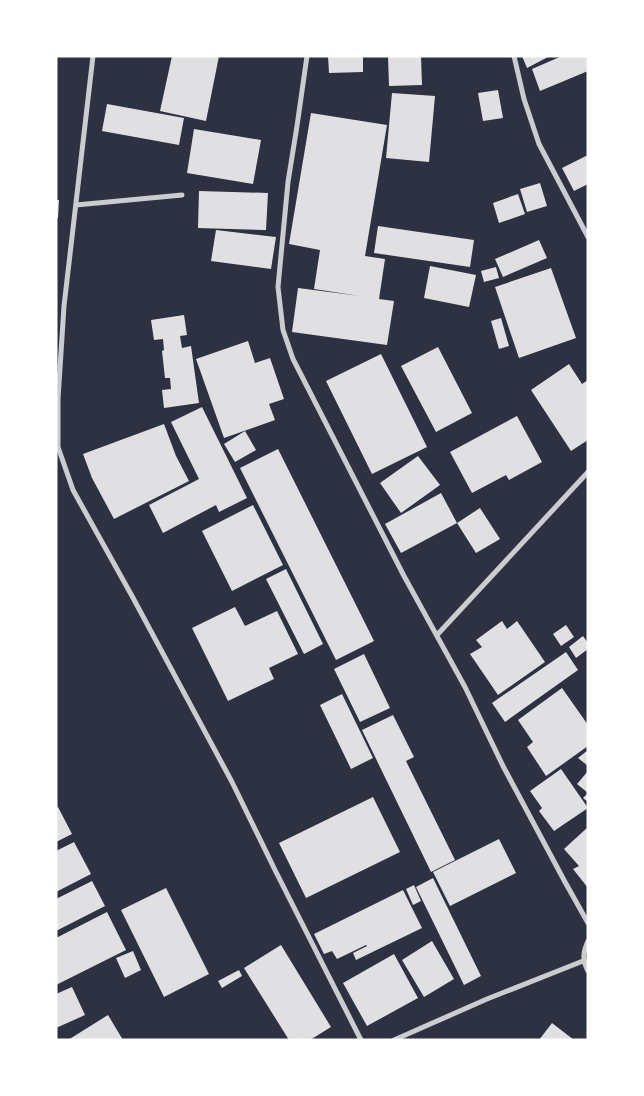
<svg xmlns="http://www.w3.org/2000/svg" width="644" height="1096" font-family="'Titillium Web',sans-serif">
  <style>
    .building { fill: #e0e0e3 }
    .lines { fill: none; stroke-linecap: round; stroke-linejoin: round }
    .minor { stroke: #caccd0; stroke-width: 5 }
  </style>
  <rect width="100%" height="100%" fill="#2d3142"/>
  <!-- building -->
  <path class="building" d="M 172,56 L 219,56 L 206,121 L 160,111 Z
    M 328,56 L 363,56 L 363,72 L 329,73 Z
    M 388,56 L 421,56 L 422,85 L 389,86 Z
    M 522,56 L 550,56 L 527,68 Z
    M 562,56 L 588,56 L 588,71 L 540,91 L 532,69 Z
    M 498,90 L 503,118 L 483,121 L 478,93 Z
    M 392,93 L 435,96 L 429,162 L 386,158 Z
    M 107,104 L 184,118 L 179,145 L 102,131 Z
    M 311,113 L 387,125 L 365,256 L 385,259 L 379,299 L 394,301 L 387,345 L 292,332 L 298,288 L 360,296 L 314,289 L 320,250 L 289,244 Z
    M 194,129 L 261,140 L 253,184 L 187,173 Z
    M 588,155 L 588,184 L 574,191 L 562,168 Z
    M 540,183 L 547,206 L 527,212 L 520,189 Z
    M 199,191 L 268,193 L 266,230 L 198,228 Z
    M 518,194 L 525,214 L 499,223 L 493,203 Z
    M 56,200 L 59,200 L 58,218 L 56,218 Z
    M 378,226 L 474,240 L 470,267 L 374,253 Z
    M 216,230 L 276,237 L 271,269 L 211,261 Z
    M 539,240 L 547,258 L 503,277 L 495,259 Z
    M 430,266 L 476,275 L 469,307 L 424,298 Z
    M 496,267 L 499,278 L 484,282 L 481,271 Z
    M 551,268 L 576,338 L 519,358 L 495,287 Z
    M 184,315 L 187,335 L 180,336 L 182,348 L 191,346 L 199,403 L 164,408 L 162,390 L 171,389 L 170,378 L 165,378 L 162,351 L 164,350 L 163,339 L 154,340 L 151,320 Z
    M 501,318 L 509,346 L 499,349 L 491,321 Z
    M 248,341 L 255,363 L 270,358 L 284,399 L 269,404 L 275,420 L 224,438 L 196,359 Z
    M 438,347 L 472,413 L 436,432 L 401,366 Z
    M 381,354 L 427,447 L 372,474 L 326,381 Z
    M 569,364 L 582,384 L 588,380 L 588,440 L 571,451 L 531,390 Z
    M 202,407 L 247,498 L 219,512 L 216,505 L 163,533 L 149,505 L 199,479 L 171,422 Z
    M 517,416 L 542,462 L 509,480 L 506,475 L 472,493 L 450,452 Z
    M 164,424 L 176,456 L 189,481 L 114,519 L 92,478 L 83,454 Z
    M 245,431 L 256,450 L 235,462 L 224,444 Z
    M 278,449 L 374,641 L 336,660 L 240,468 Z
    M 418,456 L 440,485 L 401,513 L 380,483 Z
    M 441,493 L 457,523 L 401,553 L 385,524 Z
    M 253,505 L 283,565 L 232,591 L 202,531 Z
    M 480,508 L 500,539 L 476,553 L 457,523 Z
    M 286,569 L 323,644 L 304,654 L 266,579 Z
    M 235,607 L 245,626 L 277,611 L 298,654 L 269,668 L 274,679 L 228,701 L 192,628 Z
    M 502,621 L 507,629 L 517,621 L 545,662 L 498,695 L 470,654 L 482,647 L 476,640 Z
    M 566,625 L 574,637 L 561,646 L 553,634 Z
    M 583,636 L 588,643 L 588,649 L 576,658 L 569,647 Z
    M 566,652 L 578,670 L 505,722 L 492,703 Z
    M 364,654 L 390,708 L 360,722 L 334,669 Z
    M 562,688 L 588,725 L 588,746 L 546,776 L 527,747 L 533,742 L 518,720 Z
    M 342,694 L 373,758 L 351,769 L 320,705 Z
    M 393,715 L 414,757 L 406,761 L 455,860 L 431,872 L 362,730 Z
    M 588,750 L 588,766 L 578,758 Z
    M 561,769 L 588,808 L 554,831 L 539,811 L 542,808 L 530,791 Z
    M 588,771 L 588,802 L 583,798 L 588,793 L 577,784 Z
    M 373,797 L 400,852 L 306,898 L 279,843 Z
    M 58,807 L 72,834 L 56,842 L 56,808 Z
    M 588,827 L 588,888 L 573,869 L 579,866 L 564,849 Z
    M 499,839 L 516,873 L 450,906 L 433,872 Z
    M 74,842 L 91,874 L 56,892 L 56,851 Z
    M 433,878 L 481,976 L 464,985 L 416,887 Z
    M 92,881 L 105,906 L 56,931 L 56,899 Z
    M 414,885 L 421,901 L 413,905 L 406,889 Z
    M 166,888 L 209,974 L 164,997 L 121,910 Z
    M 403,890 L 422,928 L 356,960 L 353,953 L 367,946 L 366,945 L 337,959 L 332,951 L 324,954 L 314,934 Z
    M 107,912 L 126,950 L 56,985 L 56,938 Z
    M 432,941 L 454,979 L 424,997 L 402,960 Z
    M 281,945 L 331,1027 L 310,1040 L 289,1040 L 244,968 Z
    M 133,951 L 141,970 L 125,978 L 116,958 Z
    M 394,954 L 418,998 L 367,1026 L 343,983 Z
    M 239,970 L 242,976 L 222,988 L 218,981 Z
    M 72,987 L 85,1015 L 56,1028 L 56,994 Z
    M 108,1015 L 123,1040 L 68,1040 Z
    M 552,1023 L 574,1040 L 539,1040 Z"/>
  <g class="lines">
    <!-- minor -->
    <path class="minor" d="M 93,56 L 64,306 L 58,399 L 58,447 L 73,490 L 132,596 L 232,782 L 276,872 L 361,1040
      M 307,56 L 297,126 L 288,182 L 278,287 L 283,330 L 293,359 L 404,576 L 465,687 L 503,766 L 565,882 L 588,923
      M 514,56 L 524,99 L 539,144 L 588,237
      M 76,205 L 182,195
      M 437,635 L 588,472
      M 588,941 C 583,952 582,960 588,971
      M 394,1040 L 487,999 L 583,961"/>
  </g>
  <!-- border -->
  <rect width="644" height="1096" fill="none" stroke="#ffffff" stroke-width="115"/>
</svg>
